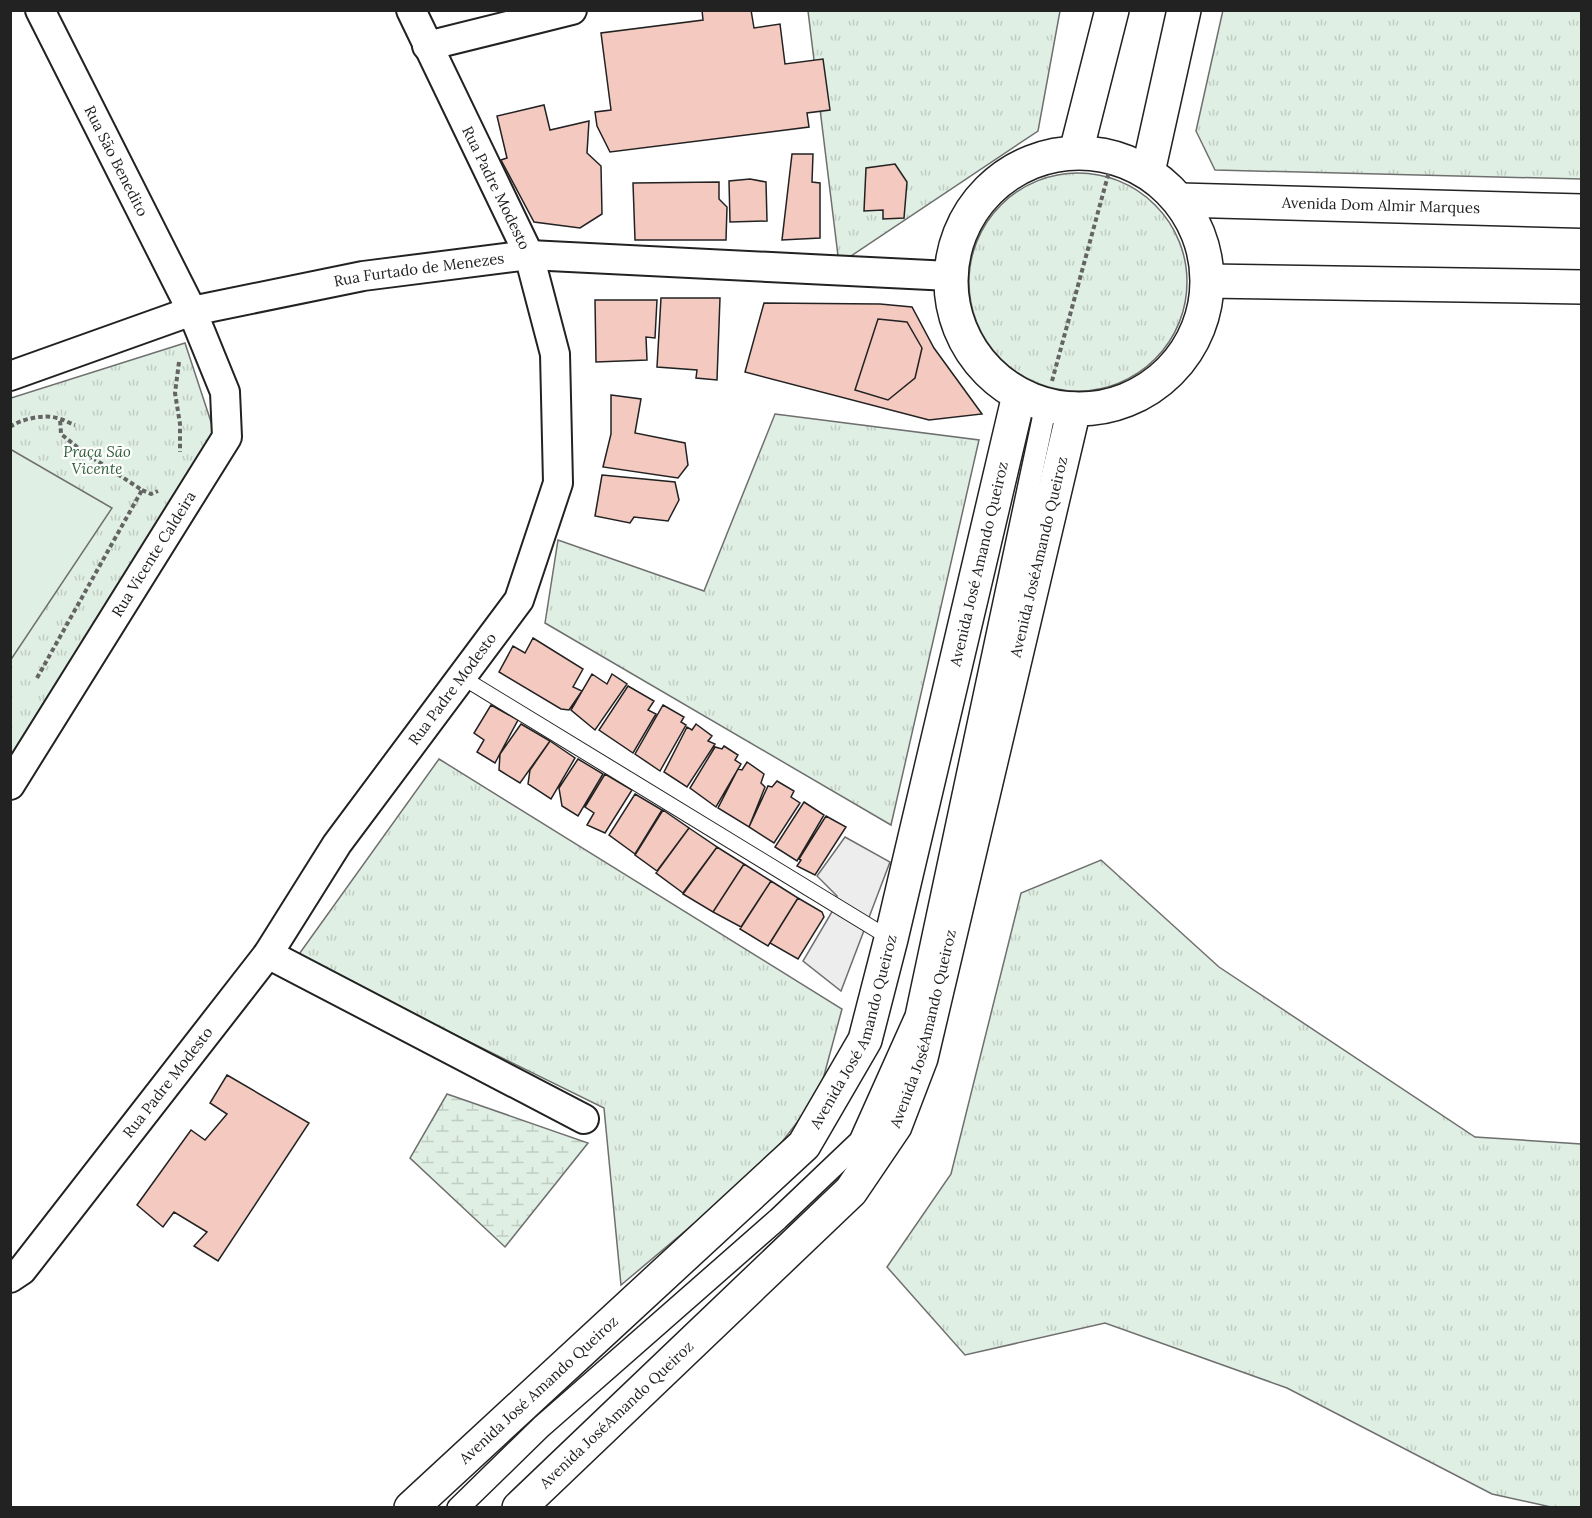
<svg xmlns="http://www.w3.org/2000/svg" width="1592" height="1518" font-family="Lora,serif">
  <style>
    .grass { fill: url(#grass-tufts); stroke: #6f6f6f; stroke-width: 1.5 }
    .wetland { fill: url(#wetland-marsh); stroke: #6f6f6f; stroke-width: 1.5 }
    .garden { fill: #e0efe3; stroke: #6f6f6f; stroke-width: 1.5 }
    .parking { fill: #ededed; stroke: #6f6f6f; stroke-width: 1.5 }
    .building { fill: #f3c9c0; stroke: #222; stroke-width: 1.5 }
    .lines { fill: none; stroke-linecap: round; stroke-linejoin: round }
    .service-casing { stroke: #222; stroke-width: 16 }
    .pedestrian-casing { stroke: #222; stroke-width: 24 }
    .minor-casing { stroke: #222; stroke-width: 32 }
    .secondary-casing { stroke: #222; stroke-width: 36 }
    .path { stroke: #646464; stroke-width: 4; stroke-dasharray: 4.5 3; stroke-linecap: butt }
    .service { stroke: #fff; stroke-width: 14 }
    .pedestrian { stroke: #fff; stroke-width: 21 }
    .minor { stroke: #fff; stroke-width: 28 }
    .secondary { stroke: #fff; stroke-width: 33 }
    .labels { text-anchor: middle; stroke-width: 4.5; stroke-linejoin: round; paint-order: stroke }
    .street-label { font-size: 15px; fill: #222; stroke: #fff }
    .park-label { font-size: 15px; font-style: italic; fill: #2f5e38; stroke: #fff }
  </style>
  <defs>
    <pattern id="grass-tufts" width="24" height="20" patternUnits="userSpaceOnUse" patternTransform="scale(1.5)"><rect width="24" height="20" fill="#e0efe3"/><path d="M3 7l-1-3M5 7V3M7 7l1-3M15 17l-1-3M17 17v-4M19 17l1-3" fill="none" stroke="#c0cdc2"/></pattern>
    <pattern id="wetland-marsh" width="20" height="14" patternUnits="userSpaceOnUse" patternTransform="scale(1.5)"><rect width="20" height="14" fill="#e0efe3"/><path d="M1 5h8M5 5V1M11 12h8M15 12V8" fill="none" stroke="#c0cdc2"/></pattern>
  </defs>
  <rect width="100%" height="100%" fill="#fff"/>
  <!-- grass -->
  <path class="grass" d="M 1223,10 L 1581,11 L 1581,179 L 1215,170 L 1196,131 Z
    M 808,11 L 1060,11 L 1038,131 L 839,264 Z
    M969 282a109 109 0 1 1 218 0a109 109 0 1 1-218 0Z
    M 185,343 L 215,434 L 11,758 L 11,398 Z
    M 775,414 L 979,440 L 891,825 L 545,623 L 558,540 L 704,591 Z
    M 439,759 L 842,1009 L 819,1094 L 765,1164 L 621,1285 L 604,1108 L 297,957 Z
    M 1101,860 L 1219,967 L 1475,1137 L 1581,1144 L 1581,1507 L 1551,1507 L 1492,1494 L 1287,1388 L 1105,1323 L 965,1355 L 887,1267 L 951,1174 L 1021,893 Z"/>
  <!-- wetland -->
  <path class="wetland" d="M 447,1094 L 588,1143 L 505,1247 L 410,1158 Z"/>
  <!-- garden -->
  <path class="garden" d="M 10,449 L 112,508 L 12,658 L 10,657 Z"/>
  <!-- parking -->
  <path class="parking" d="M 845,837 L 890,862 L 841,991 L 803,961 L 836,905 L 837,896 L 817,876 Z"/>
  <!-- building -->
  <path class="building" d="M 702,10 L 751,10 L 754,28 L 780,24 L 785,64 L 823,59 L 830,110 L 807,113 L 809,127 L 610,152 L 597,126 L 595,112 L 611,110 L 601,33 L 703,20 Z
    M 544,105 L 550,130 L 589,121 L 587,153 L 601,166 L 602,214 L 580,228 L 534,222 L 501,160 L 507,158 L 497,116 Z
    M 792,154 L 813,154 L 812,182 L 820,183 L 820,238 L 782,240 Z
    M 895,164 L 907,182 L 904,218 L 883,219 L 883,210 L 864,211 L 866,168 Z
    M 750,179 L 766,182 L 767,221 L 730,222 L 729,181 Z
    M 719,182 L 719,199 L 727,207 L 726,240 L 635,240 L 633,183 Z
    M 661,298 L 720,298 L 717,380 L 696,378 L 697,370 L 657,367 Z
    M 595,300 L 657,300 L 655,338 L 646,337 L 647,360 L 596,362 Z
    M 764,303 L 880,304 L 912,307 L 934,348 L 982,414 L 929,420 L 745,372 Z
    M 878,319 L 907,322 L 922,348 L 915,378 L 888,400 L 855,390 Z
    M 611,395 L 641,399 L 635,433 L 685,443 L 688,465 L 678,478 L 603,467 L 611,434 Z
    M 602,475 L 675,482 L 679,500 L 668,521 L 634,517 L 630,523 L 595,516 Z
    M 533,638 L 583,669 L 573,687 L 582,691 L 569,710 L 561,709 L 499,672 L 513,646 L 525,653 Z
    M 592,674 L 607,684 L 612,674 L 627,684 L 595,730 L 571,710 Z
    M 628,686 L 654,701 L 648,710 L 656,714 L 633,753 L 599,730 Z
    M 491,705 L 518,720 L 495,763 L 477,752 L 484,740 L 474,733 Z
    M 663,705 L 684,717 L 681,722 L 686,725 L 660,771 L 635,754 Z
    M 521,724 L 550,741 L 520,783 L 499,770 L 500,754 Z
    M 696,724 L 712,736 L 708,741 L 715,744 L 687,787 L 664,772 L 687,727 L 692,730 Z
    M 550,741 L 575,758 L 551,799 L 528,784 L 530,770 Z
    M 724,746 L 738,755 L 735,760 L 741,764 L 716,807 L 690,788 L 715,747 L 722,749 Z
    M 578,759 L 603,774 L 578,816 L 562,806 L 559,788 Z
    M 747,762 L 764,774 L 761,783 L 765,787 L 749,827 L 718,808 L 738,769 L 742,770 Z
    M 605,774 L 632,790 L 605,833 L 587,825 L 594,813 L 585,807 Z
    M 777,781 L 794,791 L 791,797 L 800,803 L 774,843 L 749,827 L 768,786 L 772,787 Z
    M 635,794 L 662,810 L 635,854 L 609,835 Z
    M 804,802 L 824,815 L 797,861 L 775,847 Z
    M 663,810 L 689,828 L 657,871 L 635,855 Z
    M 826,816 L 846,827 L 815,875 L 797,866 L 801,860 L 799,859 Z
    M 689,828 L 717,847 L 683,893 L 656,873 Z
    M 717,847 L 744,864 L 713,912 L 683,894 Z
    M 744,864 L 771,881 L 741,927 L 713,912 Z
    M 771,881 L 798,898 L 768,946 L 740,929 Z
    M 798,898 L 822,912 L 824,917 L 798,959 L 770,943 Z
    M 227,1075 L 309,1123 L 218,1261 L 194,1246 L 207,1232 L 174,1212 L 163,1227 L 137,1205 L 191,1130 L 205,1140 L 227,1114 L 210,1103 Z"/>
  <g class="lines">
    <defs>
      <path id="service" d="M 460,676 L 891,939"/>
      <path id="pedestrian" d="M 458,1508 L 541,1427 L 778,1219 L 860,1141 L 916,1016 L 1046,405"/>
      <g id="minor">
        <path d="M 427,46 L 572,10"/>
        <path id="s1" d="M 10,376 L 192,311 L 363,276 L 529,255 L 950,276"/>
        <path id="s2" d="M 10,785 L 227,437 L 225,392 L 192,311 L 40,10"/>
        <path d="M 268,954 L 584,1119"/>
        <path id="s3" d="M 10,1278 L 22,1270 L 268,954 L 337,844 L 519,600 L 558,483 L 555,354 L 529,255 L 411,10"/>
      </g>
      <g id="secondary">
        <path d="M 1076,152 L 1112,10"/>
        <circle cx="1079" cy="281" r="128"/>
        <path d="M 1148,172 L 1184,10"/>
        <path id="s4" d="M 1180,200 L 1582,211"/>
        <path d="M 1208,281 L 1582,287"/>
        <path id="s5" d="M 411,1508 L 804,1145 L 865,1040 L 891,939 L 1019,395"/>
        <path id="s6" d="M 519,1508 L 851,1191 L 895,1126 L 921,1058 L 1074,409"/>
      </g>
    </defs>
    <!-- service casing -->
    <use href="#service" class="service-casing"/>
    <!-- pedestrian casing -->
    <use href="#pedestrian" class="pedestrian-casing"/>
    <!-- minor casing -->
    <use href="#minor" class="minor-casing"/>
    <!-- secondary casing -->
    <use href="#secondary" class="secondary-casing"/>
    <!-- path -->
    <path class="path" d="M 179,362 L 175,393 L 180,424 L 180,452
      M 1052,381 L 1113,157
      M 10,427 C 21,419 44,414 57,418 C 63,419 69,423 75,425
      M 142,490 L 151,494 L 158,491
      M 37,678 L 142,490 L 82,451 L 61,434 L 60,419"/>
    <!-- service -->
    <use href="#service" class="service"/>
    <!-- pedestrian -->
    <use href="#pedestrian" class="pedestrian"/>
    <!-- minor -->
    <use href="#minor" class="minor"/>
    <!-- secondary -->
    <use href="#secondary" class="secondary"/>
  </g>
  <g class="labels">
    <!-- street labels -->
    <g class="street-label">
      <text transform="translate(116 161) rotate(63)" y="5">Rua São Benedito</text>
      <text transform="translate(496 188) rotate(64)" y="5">Rua Padre Modesto</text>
      <text dy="5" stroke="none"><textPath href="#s4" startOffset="201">Avenida Dom Almir Marques</textPath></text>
      <text dy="5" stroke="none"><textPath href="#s1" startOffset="424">Rua Furtado de Menezes</textPath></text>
      <text dy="5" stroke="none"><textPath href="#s2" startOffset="272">Rua Vicente Caldeira</textPath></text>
      <text dy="5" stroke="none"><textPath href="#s6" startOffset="1125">Avenida JoséAmando Queiroz</textPath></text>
      <text dy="5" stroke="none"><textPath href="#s5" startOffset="1146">Avenida José Amando Queiroz</textPath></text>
      <text dy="5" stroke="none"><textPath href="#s3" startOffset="738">Rua Padre Modesto</textPath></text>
      <text dy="5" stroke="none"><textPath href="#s6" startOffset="639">Avenida JoséAmando Queiroz</textPath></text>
      <text dy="5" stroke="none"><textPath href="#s5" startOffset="660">Avenida José Amando Queiroz</textPath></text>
      <text dy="5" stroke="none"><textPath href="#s3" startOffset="252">Rua Padre Modesto</textPath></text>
      <text dy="5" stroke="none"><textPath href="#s5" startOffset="174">Avenida José Amando Queiroz</textPath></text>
      <text dy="5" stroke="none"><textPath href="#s6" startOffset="135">Avenida JoséAmando Queiroz</textPath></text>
    </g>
    <!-- park labels -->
    <g class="park-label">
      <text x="97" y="457">Praça São<tspan x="97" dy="17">Vicente</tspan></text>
    </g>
  </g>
  <!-- border -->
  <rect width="1592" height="1518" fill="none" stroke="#222222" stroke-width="24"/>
</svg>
